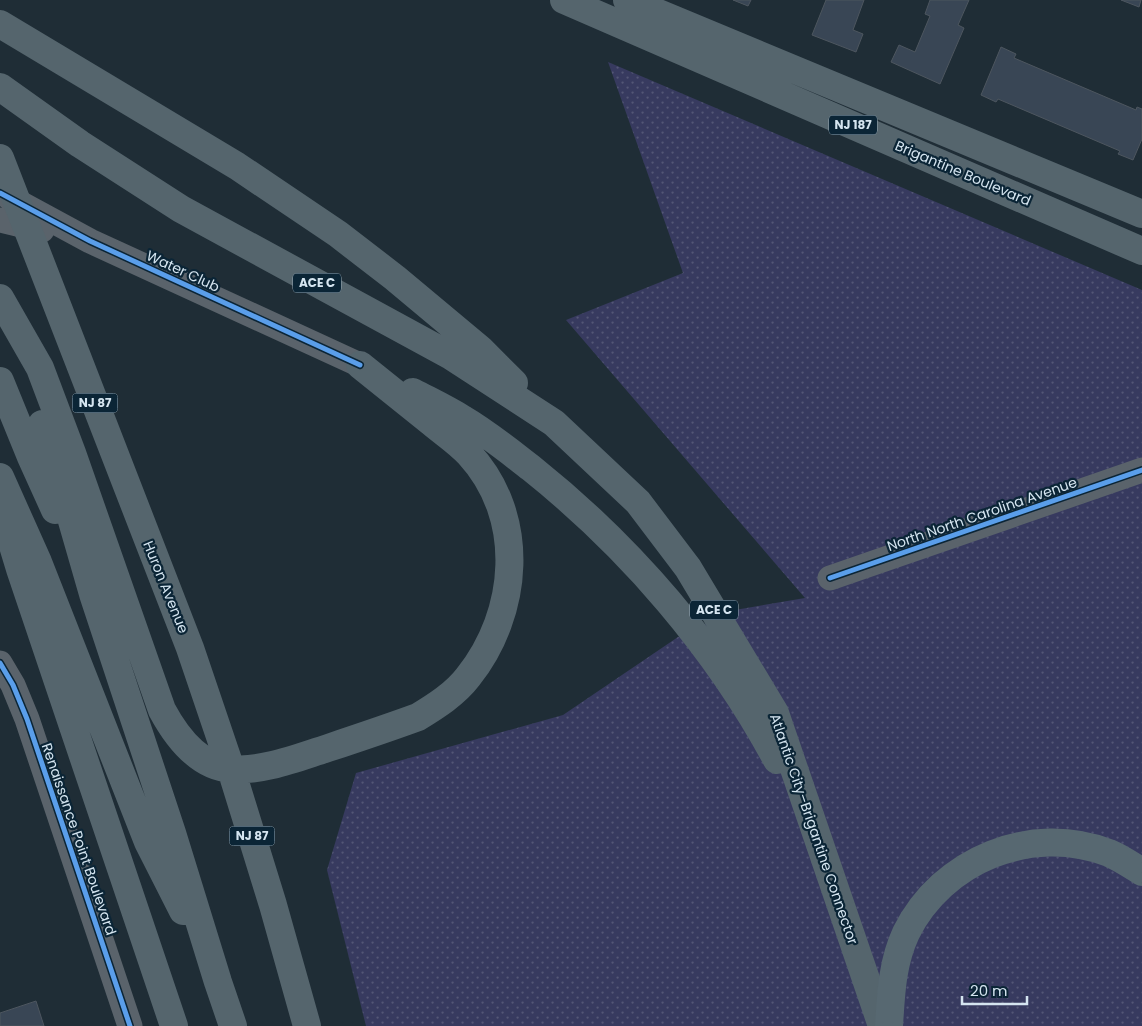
<svg xmlns="http://www.w3.org/2000/svg" width="1142" height="1026" font-family="Poppins,sans-serif">
  <style>
    .grass { fill: url(#grass-dots) }
    .building { fill: #394655; stroke: #4d565f }
    .lines { fill: none; stroke-linecap: round; stroke-linejoin: round }
    .minor { stroke: #5a636b; stroke-width: 25 }
    .primary { stroke: #55656d; stroke-width: 28 }
    .trunk { stroke: #576871; stroke-width: 28 }
    .cycleway-casing { stroke: #0b2536; stroke-width: 8 }
    .cycleway { stroke: #5a9eea; stroke-width: 5 }
    .labels { text-anchor: middle; stroke-width: 4.5; stroke-linejoin: round; paint-order: stroke }
    .shield { fill: #0b2536; stroke: #98abb8; stroke-width: 1 }
    .shield-label { font-size: 12px; font-weight: bold; fill: #d5e5f0 }
    .street-label { font-size: 14px; fill: #d5e5f0; stroke: #0b2536 }
  </style>
  <defs>
    <pattern id="grass-dots" width="8" height="8" patternUnits="userSpaceOnUse" patternTransform="scale(1.25)"><rect width="8" height="8" fill="#373a5f"/><path d="M2 2h.1M6 6h.1" fill="none" stroke="#535676" stroke-width="1.8" stroke-linecap="round"/></pattern>
  </defs>
  <rect width="100%" height="100%" fill="#1f2d36"/>
  <!-- grass -->
  <path class="grass" d="M 608,62 L 1142,290 L 1142,1026 L 366,1026 L 327,870 L 356,773 L 563,715 L 678,637 L 735,610 L 805,598 L 566,320 L 683,273 Z"/>
  <!-- building -->
  <path class="building" d="M 733,0 L 751,0 L 748,6 Z
    M 826,0 L 864,0 L 853,30 L 863,34 L 856,52 L 812,35 Z
    M 930,0 L 969,0 L 958,25 L 964,28 L 940,84 L 891,62 L 899,45 L 915,52 L 930,16 L 925,14 Z
    M 1121,0 L 1141,0 L 1139,7 Z
    M 1001,47 L 1016,54 L 1014,58 L 1136,110 L 1137,107 L 1142,109 L 1142,139 L 1133,160 L 1118,154 L 1120,151 L 998,99 L 996,102 L 981,95 Z
    M 36,1001 L 44,1026 L 0,1026 L 0,1013 Z"/>
  <g class="lines">
    <!-- minor -->
    <path class="minor" d="M 7,196 L 90,241 L 360,365
      M 0,220 L 42,230
      M 830,578 L 1142,470
      M 0,663 L 13,685 L 27,719 L 130,1026"/>
    <!-- primary -->
    <path class="primary" d="M 564,0 L 1142,251
      M 627,0 L 1142,214
      M 0,24 L 237,166 L 338,234 L 395,278 L 480,349 L 514,383
      M 0,87 L 80,144 L 181,209 L 451,356 L 554,423 L 638,502 L 688,568 L 775,713 L 882,1026
      M 0,158 L 190,648 L 231,769 L 273,905 L 307,1026
      M 0,298 L 40,368 L 72,453 L 162,710 C 176,736 199,767 232,769 C 262,772 299,757 328,748 C 358,738 388,728 418,717 C 436,706 455,694 468,677 C 519,613 527,517 469,454 C 458,442 444,433 431,422 C 407,403 384,384 360,365
      M 0,381 L 31,457 L 55,510
      M 413,392 C 430,401 447,409 463,419 C 487,433 509,451 531,468 C 630,547 717,648 777,760
      M 42,424 L 51,448 L 93,594 L 172,833 L 218,982 L 233,1026
      M 0,477 L 38,562 L 148,842 L 183,911
      M 0,503 L 20,569 L 174,1026"/>
    <!-- trunk -->
    <path class="trunk" d="M 889,1026 C 891,994 892,963 906,933 C 942,860 1031,823 1109,853 C 1121,858 1131,865 1142,872"/>
    <defs>
      <path id="cycleway" d="M 0,193 L 90,241 L 360,365
        M 830,578 L 1142,470
        M 0,663 L 13,685 L 27,719 L 130,1026"/>
    </defs>
    <!-- cycleway casing -->
    <use href="#cycleway" class="cycleway-casing"/>
    <!-- cycleway -->
    <use href="#cycleway" class="cycleway"/>
  </g>
  <g class="labels">
    <!-- shield labels -->
    <g class="shield">
      <rect x="829" y="115.5" width="48" height="19" rx="4"/>
      <rect x="293" y="273.5" width="48" height="19" rx="4"/>
      <rect x="72.5" y="393.5" width="45" height="19" rx="4"/>
      <rect x="690" y="600.5" width="48" height="19" rx="4"/>
      <rect x="229.5" y="826.5" width="45" height="19" rx="4"/>
    </g>
    <g class="shield-label">
      <text x="853" y="129">NJ 187</text>
      <text x="317" y="287">ACE C</text>
      <text x="95" y="407">NJ 87</text>
      <text x="714" y="614">ACE C</text>
      <text x="252" y="840">NJ 87</text>
    </g>
    <!-- street labels -->
    <g class="street-label">
      <text transform="translate(963 173) rotate(23)" y="5">Brigantine Boulevard</text>
      <text transform="translate(183 271) rotate(25)" y="5">Water Club</text>
      <text transform="translate(982 514) rotate(-19)" y="5">North North Carolina Avenue</text>
      <text transform="translate(166 587) rotate(68)" y="5">Huron Avenue</text>
      <text transform="translate(814 829) rotate(71)" y="5">Atlantic City–Brigantine Connector</text>
      <text transform="translate(79 839) rotate(71)" y="5">Renaissance Point Boulevard</text>
    </g>
  </g>
  <!-- scale -->
  <path d="M962 996v8h65v-8" fill="none" stroke="#d5e5f0" stroke-width="2.5"/>
  <text x="970" y="996" font-size="15" fill="#d5e5f0" stroke="#0b2536" stroke-width="4" paint-order="stroke">20 m</text>
</svg>
